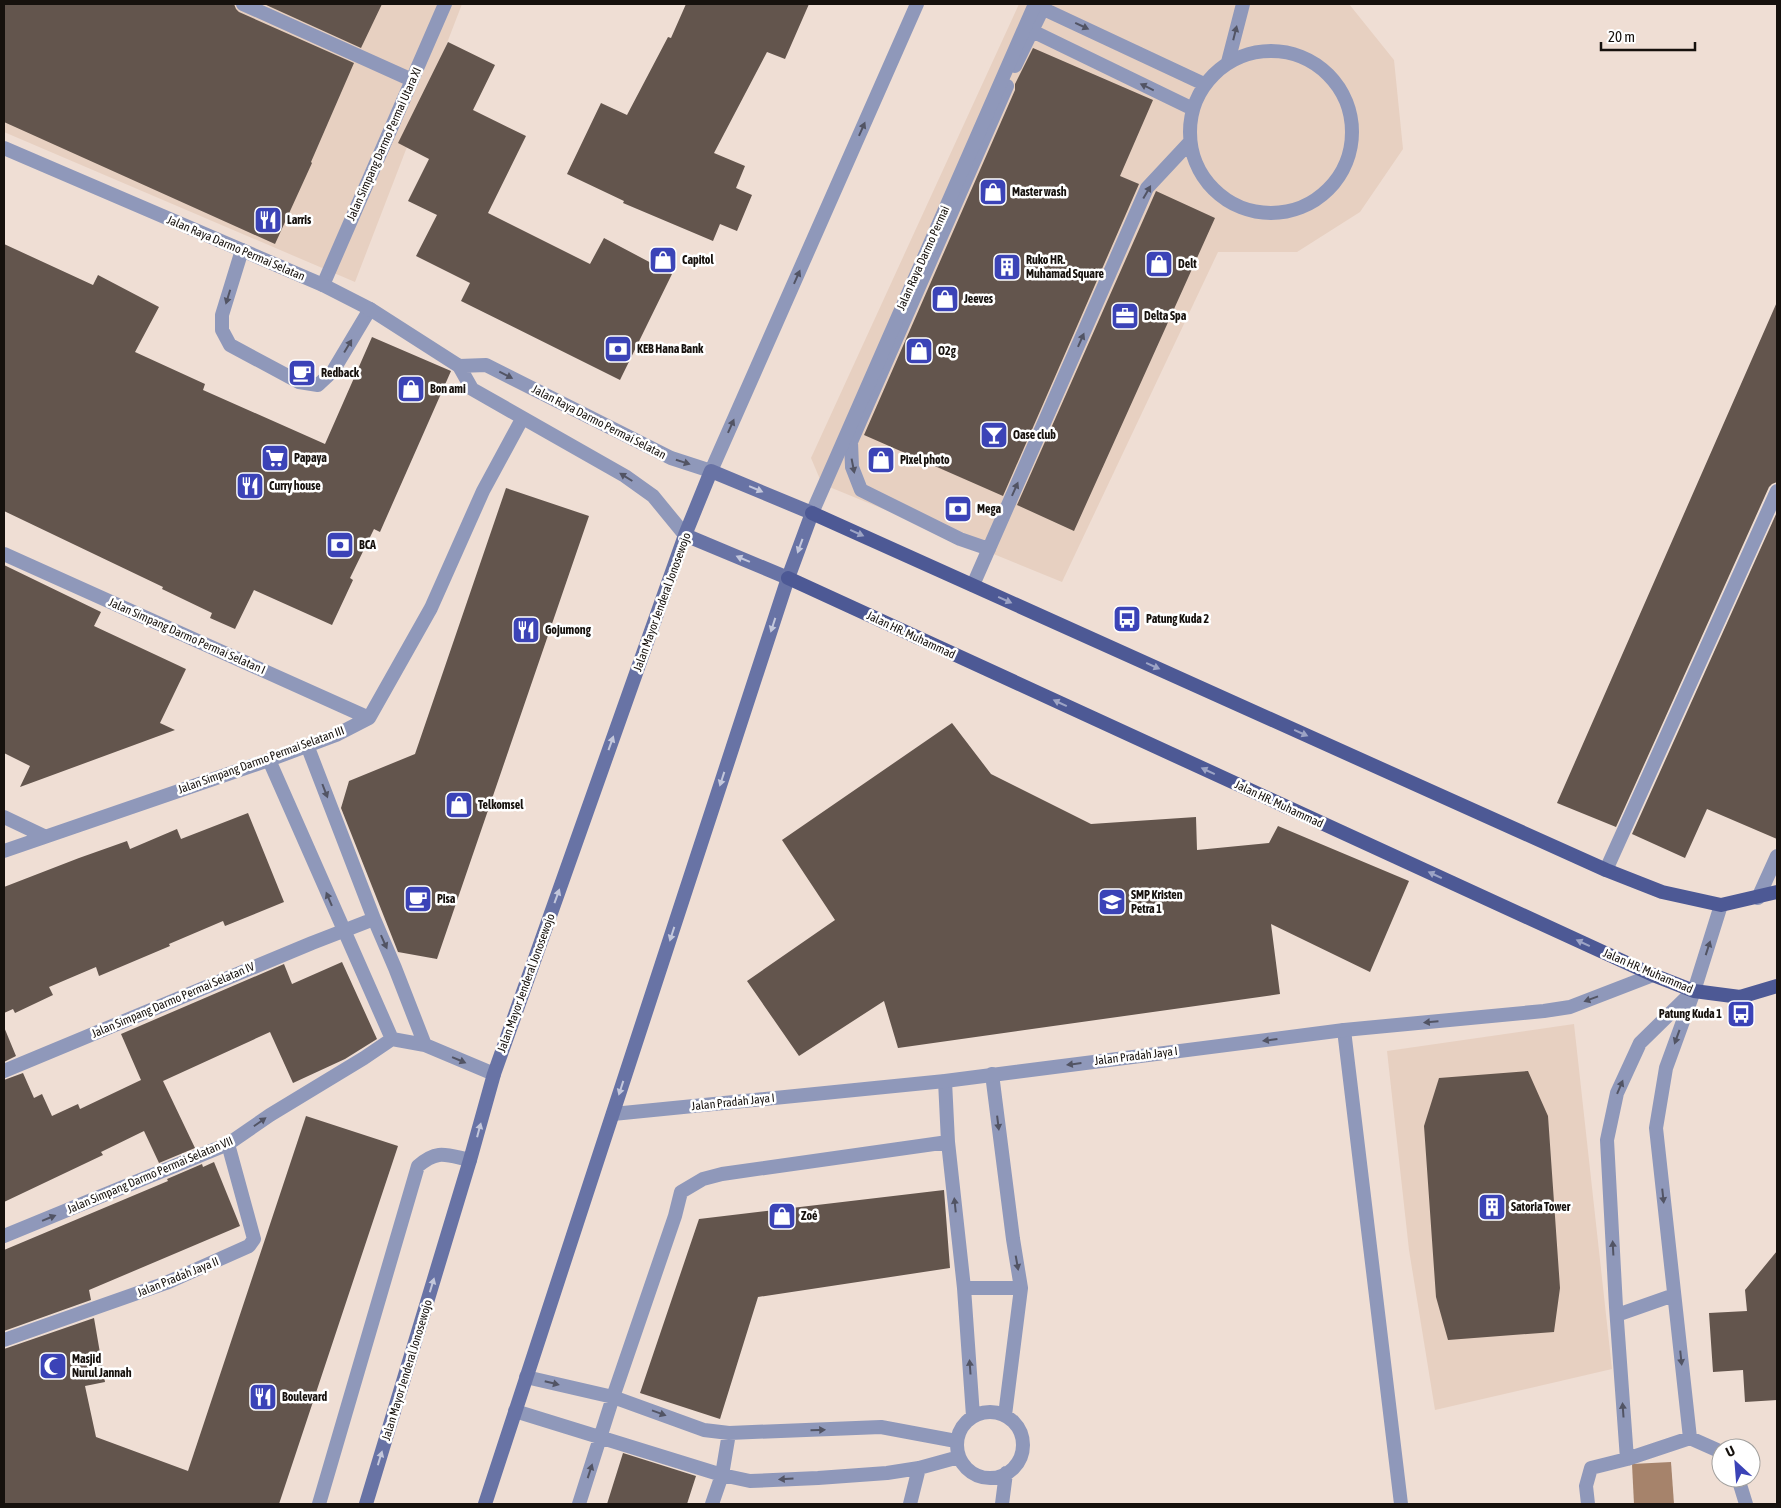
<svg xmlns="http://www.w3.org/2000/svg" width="1781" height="1508" font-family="'Asap Condensed',sans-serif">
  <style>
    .built { fill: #e7d0c1 }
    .water { fill: #a6836b }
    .building { fill: #63554d }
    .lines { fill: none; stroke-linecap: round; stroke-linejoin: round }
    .service { stroke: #8f98ba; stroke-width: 14 }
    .minor { stroke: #8f98ba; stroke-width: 14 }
    .tertiary { stroke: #8f98ba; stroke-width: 14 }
    .secondary { stroke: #6873a5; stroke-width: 14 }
    .primary { stroke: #4d5995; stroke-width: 14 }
    .oneway { fill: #525464 }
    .oneway2 { fill: #c3c7db }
    .oneway3 { fill: #9da4c5 }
    .labels { text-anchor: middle; stroke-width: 5; stroke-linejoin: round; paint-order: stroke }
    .street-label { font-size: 12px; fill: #16110d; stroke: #fff }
    .poi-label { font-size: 12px; font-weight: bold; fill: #16110d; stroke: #fff; text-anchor: start }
  </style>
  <rect width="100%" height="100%" fill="#efded4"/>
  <!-- built -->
  <path class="built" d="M 4,4 L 462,4 L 355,282 L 4,132 Z
    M 1019,4 L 1349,4 L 1394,60 L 1403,149 L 1360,212 L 1297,252 L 1218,252 L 1062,582 L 822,484 L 811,458 Z
    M 1574,1024 L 1612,1369 L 1435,1410 L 1409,1250 L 1387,1051 Z"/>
  <!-- water -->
  <path class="water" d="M 1671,1462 L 1674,1504 L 1634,1504 L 1632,1464 Z"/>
  <!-- building -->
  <path class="building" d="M 4,4 L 234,4 L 236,9 L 239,12 L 354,63 L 311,162 L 312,163 L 275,244 L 4,122 Z
    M 264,4 L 382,4 L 361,48 Z
    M 686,4 L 809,4 L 785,59 L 767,52 L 714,153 L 745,166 L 736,188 L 752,195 L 737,231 L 720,224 L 713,241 L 623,203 L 624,201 L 567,174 L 601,103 L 627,115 L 668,37 L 671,38 Z
    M 448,42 L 495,65 L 473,110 L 526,136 L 488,213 L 590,264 L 604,238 L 672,274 L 620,380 L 461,301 L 470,283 L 416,256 L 437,215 L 408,201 L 429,159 L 398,143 Z
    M 1033,48 L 1153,100 L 1120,176 L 1139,184 L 1003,496 L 864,435 L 1015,90 L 1015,84 Z
    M 1156,191 L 1215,218 L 1074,531 L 1017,505 Z
    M 4,244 L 93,285 L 98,275 L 159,307 L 135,352 L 205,384 L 203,390 L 325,444 L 372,337 L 451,371 L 380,532 L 374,529 L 350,578 L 353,580 L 332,625 L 254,590 L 235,629 L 210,618 L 212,613 L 162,589 L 163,587 L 4,511 Z
    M 1777,302 L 1777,482 L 1772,484 L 1769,487 L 1616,827 L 1557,803 Z
    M 506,488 L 589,516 L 437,959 L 398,952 L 341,808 L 349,781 L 415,754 Z
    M 1777,512 L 1777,839 L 1707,809 L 1685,858 L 1632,834 Z
    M 4,565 L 101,612 L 94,626 L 186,669 L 160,723 L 175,730 L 20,787 L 30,766 L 4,753 Z
    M 952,723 L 991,774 L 1091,824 L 1196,817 L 1197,850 L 1269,843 L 1278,826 L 1409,881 L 1370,972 L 1271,924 L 1280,994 L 898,1048 L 884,1001 L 799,1056 L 747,981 L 835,920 L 782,840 Z
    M 248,813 L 284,902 L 225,926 L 223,921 L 169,944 L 170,946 L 99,976 L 96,967 L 49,987 L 53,995 L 15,1013 L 13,1009 L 4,1013 L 4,887 L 79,858 L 127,841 L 130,849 L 177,829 L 181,839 Z
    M 342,962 L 377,1039 L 345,1059 L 293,1083 L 270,1032 L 163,1081 L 195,1148 L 159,1163 L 144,1131 L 101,1152 L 103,1155 L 4,1202 L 4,1080 L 23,1073 L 34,1098 L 42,1094 L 52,1116 L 78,1104 L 80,1109 L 141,1080 L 121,1034 L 284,964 L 292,984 Z
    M 4,1027 L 16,1056 L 4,1062 Z
    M 1528,1071 L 1548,1116 L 1560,1288 L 1554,1332 L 1448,1340 L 1436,1297 L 1424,1126 L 1439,1078 Z
    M 306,1116 L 398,1146 L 279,1504 L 4,1504 L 4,1349 L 94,1318 L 105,1382 L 85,1386 L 96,1437 L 188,1471 Z
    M 214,1162 L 240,1226 L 89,1290 L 91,1300 L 4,1331 L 4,1250 L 168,1181 L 167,1179 L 202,1164 L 203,1167 Z
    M 944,1190 L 950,1268 L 758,1297 L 720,1419 L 640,1393 L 699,1219 Z
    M 1777,1251 L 1777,1400 L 1745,1402 L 1743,1370 L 1713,1372 L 1709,1313 L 1747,1311 L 1745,1290 Z
    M 623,1453 L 696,1476 L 687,1504 L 607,1504 Z"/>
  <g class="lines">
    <!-- service -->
    <path class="service" d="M 243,4 L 412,80
      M 1035,5 L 1204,84
      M 1026,28 L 1191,108
      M1190 132a81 81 0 1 1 162 0a81 81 0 1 1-162 0Z
      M 1228,62 L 1243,4
      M 1015,66 L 1045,4
      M 242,250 L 222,315 L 222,330 L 230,345 L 299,382 L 318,385 L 333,371 L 370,309
      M 989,549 L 960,539 L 861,490 L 852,467 L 851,442 L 1007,86
      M 973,585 L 1147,188 L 1189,143
      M 1758,898 L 1777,856
      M 1344,1030 L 1401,1504
      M 992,1074 L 1013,1239 L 1021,1288 L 1005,1415
      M 945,1081 L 948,1142 L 964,1288 L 973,1416
      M 964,1288 L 1021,1288
      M 1617,1315 L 1674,1295
      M 526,1377 L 613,1397 L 704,1430 L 729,1433 L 881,1427 L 956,1441
      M 515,1411 L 722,1475 L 750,1481 L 818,1478 L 887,1473 L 919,1468 L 959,1457
      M957 1445a33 33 0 1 1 66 0a33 33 0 1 1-66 0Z
      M 1690,1438 L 1656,1128 L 1666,1068 L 1694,991 L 1721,905
      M 1627,1459 L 1616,1307 L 1607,1140 L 1617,1093 L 1640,1043 L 1691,993
      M 1738,1478 L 1746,1504
      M 319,1504 L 418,1166 C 438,1149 446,1155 470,1160
      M 579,1504 L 613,1397 L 675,1216 L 681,1192 L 703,1179 L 722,1174 L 948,1142
      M 712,1504 L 722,1475 L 729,1433
      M 910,1504 L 919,1468
      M 1002,1504 L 1006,1473
      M 1588,1504 L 1586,1486 L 1591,1468 L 1627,1459 L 1690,1438 L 1717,1450 L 1721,1454"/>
    <!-- minor -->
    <path class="minor" d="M 323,285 L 445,4
      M 4,554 L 369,718
      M 307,745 L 374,919 L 395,968 L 425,1045
      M 269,760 L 392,1039
      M 4,817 L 44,836
      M 4,851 L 269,760 L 336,735 L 369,718 L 431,608 L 483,491 L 522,419
      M 1606,870 L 1777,491
      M 392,1039 L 425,1045 L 494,1074
      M 4,1071 L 312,943 L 374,919
      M 4,1236 L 228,1144 L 270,1115 L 364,1058 L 392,1039
      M 4,1340 L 166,1283 L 249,1246 L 254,1239 L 228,1144"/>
    <!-- tertiary -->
    <path class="tertiary" d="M 4,148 L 323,285 L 370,309 L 459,366 L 472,389 L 625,476 L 653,496 L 685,535
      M 459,366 L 486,365 L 671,458 L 711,471 L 917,4
      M 812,513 L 1035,4
      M 613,1114 L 945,1081 L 1344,1030 L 1544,1011 L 1570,1007 L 1653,975"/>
    <!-- secondary -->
    <path class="secondary" d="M 685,535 L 788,578
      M 366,1504 L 470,1160 L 494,1074 L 685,535 L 711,471 L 812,513 L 788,578 L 485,1504"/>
    <!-- primary -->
    <path class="primary" d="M 812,513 L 1606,870 L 1662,892 L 1721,905 L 1777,892
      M 788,578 L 1653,975 L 1694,991 L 1740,997 L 1777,986"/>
  </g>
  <!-- one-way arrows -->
  <defs><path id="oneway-solid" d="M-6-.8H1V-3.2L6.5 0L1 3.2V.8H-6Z" transform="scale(1.25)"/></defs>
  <g class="oneway">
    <use href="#oneway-solid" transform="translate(1082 26) rotate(25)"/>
    <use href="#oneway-solid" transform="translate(1235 33) rotate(-76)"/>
    <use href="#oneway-solid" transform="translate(1147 87) rotate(-154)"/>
    <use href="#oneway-solid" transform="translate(862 129) rotate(-66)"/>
    <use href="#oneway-solid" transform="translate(1147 192) rotate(-60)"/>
    <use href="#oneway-solid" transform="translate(797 277) rotate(-66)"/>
    <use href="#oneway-solid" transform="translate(228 297) rotate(107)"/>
    <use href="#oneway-solid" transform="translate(1081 340) rotate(-66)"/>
    <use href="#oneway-solid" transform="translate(348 346) rotate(-59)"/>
    <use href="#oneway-solid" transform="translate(506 375) rotate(27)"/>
    <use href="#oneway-solid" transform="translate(731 426) rotate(-66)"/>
    <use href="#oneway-solid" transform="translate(683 462) rotate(18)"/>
    <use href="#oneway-solid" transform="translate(853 466) rotate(79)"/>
    <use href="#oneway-solid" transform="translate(626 477) rotate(-148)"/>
    <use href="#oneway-solid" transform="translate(1015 489) rotate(-66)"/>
    <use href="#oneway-solid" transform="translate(325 791) rotate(69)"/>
    <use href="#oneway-solid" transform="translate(329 899) rotate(-113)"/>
    <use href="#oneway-solid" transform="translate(384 942) rotate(66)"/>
    <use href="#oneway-solid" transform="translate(1708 948) rotate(-72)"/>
    <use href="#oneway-solid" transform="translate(1591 999) rotate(160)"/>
    <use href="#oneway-solid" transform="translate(1431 1022) rotate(175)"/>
    <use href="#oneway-solid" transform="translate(1677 1037) rotate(110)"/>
    <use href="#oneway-solid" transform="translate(1270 1040) rotate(173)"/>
    <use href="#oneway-solid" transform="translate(459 1060) rotate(23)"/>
    <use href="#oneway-solid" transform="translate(1074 1064) rotate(173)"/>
    <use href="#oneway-solid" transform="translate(1620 1087) rotate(-67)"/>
    <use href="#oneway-solid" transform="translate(260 1122) rotate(-35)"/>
    <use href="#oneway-solid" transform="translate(998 1123) rotate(83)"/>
    <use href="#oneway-solid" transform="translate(1663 1196) rotate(84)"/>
    <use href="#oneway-solid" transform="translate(955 1205) rotate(-96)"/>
    <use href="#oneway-solid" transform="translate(49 1218) rotate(-22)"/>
    <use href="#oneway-solid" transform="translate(1613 1248) rotate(-93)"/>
    <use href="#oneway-solid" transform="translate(1017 1263) rotate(80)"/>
    <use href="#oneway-solid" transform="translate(1681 1358) rotate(84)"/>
    <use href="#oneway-solid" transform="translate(970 1367) rotate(-94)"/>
    <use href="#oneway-solid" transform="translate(552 1383) rotate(14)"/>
    <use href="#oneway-solid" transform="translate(1623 1410) rotate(-94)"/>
    <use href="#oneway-solid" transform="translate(659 1413) rotate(20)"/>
    <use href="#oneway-solid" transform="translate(818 1430) rotate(-2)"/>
    <use href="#oneway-solid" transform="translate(590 1471) rotate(-72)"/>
    <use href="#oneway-solid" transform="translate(786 1479) rotate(177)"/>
  </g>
  <g class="oneway2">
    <use href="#oneway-solid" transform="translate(756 489) rotate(23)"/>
    <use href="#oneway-solid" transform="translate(800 546) rotate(110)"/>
    <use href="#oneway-solid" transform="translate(743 559) rotate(-157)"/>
    <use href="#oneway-solid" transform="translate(773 625) rotate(108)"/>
    <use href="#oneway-solid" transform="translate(611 743) rotate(-70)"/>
    <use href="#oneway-solid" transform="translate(722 779) rotate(108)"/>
    <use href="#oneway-solid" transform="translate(557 896) rotate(-70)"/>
    <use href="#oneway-solid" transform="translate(672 934) rotate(108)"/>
    <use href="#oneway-solid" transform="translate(621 1088) rotate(108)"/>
    <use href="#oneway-solid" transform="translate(479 1130) rotate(-75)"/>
    <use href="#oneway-solid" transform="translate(432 1285) rotate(-73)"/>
    <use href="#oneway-solid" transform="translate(380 1458) rotate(-73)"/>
  </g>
  <g class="oneway3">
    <use href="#oneway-solid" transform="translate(857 533) rotate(24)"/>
    <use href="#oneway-solid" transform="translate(1005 600) rotate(24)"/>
    <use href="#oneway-solid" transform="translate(1153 666) rotate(24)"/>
    <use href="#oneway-solid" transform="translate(1060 703) rotate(-155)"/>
    <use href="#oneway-solid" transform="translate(1301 733) rotate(24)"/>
    <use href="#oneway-solid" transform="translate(1208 771) rotate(-155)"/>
    <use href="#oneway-solid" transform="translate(1435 875) rotate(-155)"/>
    <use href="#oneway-solid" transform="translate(1583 943) rotate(-155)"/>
  </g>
  <!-- icons -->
  <defs>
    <symbol id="shop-square" viewBox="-11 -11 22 22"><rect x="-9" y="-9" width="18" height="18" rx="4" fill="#3b43b7" stroke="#fff"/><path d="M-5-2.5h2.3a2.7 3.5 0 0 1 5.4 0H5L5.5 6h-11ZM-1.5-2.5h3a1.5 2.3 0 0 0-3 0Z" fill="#fff"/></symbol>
    <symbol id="restaurant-square" viewBox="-11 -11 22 22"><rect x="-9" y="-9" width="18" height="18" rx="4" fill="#3b43b7" stroke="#fff"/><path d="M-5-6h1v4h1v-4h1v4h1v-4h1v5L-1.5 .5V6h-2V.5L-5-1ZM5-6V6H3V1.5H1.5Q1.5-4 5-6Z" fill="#fff"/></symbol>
    <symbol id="building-square" viewBox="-11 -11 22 22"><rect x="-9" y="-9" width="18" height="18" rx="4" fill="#3b43b7" stroke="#fff"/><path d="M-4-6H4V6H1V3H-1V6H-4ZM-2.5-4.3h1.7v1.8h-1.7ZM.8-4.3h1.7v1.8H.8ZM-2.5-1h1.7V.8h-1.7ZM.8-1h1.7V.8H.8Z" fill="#fff"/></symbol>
    <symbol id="office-square" viewBox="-11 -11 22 22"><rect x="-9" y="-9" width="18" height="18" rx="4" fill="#3b43b7" stroke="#fff"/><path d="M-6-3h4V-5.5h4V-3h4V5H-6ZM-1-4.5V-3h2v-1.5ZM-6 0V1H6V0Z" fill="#fff"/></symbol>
    <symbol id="bank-square" viewBox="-11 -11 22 22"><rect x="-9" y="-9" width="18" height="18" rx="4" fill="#3b43b7" stroke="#fff"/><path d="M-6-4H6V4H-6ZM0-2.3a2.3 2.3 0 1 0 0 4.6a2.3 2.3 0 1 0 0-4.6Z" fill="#fff"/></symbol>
    <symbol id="cafe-square" viewBox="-11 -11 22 22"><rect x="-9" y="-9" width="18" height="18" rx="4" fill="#3b43b7" stroke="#fff"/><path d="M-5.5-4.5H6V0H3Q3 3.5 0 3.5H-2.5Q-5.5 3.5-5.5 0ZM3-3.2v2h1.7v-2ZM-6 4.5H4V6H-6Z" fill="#fff"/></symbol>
    <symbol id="bar-square" viewBox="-11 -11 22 22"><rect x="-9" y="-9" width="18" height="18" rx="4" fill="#3b43b7" stroke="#fff"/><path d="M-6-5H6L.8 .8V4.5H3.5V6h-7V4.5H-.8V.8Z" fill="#fff"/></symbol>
    <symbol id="supermarket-square" viewBox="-11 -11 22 22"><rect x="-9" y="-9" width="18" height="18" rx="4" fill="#3b43b7" stroke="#fff"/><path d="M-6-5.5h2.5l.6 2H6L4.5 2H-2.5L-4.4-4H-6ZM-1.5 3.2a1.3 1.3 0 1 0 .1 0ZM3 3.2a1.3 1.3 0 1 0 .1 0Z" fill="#fff"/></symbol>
    <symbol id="bus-square" viewBox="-11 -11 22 22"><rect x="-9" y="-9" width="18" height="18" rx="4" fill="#3b43b7" stroke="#fff"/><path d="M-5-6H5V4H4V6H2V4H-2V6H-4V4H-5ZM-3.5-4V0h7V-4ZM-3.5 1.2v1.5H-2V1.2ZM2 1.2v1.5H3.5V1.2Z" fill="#fff"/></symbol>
    <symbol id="school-square" viewBox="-11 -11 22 22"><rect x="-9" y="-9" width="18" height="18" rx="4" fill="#3b43b7" stroke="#fff"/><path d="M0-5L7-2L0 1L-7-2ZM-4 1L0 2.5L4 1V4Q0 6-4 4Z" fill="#fff"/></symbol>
    <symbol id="mosque-square" viewBox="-11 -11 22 22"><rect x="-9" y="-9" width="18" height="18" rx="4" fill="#3b43b7" stroke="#fff"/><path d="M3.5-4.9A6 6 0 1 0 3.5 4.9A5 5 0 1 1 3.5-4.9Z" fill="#fff"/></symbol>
  </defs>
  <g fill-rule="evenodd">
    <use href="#shop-square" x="977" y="176" width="32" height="32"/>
    <use href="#restaurant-square" x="252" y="204" width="32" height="32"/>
    <use href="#shop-square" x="647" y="244" width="32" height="32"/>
    <use href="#shop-square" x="1143" y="248" width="32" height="32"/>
    <use href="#building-square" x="991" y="251" width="32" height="32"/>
    <use href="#shop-square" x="929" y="283" width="32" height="32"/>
    <use href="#office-square" x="1109" y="300" width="32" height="32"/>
    <use href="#bank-square" x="602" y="333" width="32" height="32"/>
    <use href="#shop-square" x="903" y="335" width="32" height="32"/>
    <use href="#cafe-square" x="286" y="357" width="32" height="32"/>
    <use href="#shop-square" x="395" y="373" width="32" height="32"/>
    <use href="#bar-square" x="978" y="419" width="32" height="32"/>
    <use href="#supermarket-square" x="259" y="442" width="32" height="32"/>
    <use href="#shop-square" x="865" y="444" width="32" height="32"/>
    <use href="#restaurant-square" x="234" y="470" width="32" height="32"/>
    <use href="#bank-square" x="942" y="493" width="32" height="32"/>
    <use href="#bank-square" x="324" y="529" width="32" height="32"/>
    <use href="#bus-square" x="1111" y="603" width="32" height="32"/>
    <use href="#restaurant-square" x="510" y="614" width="32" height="32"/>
    <use href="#shop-square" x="443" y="789" width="32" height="32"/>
    <use href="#cafe-square" x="402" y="883" width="32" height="32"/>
    <use href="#school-square" x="1096" y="886" width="32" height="32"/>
    <use href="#bus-square" x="1725" y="998" width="32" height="32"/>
    <use href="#building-square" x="1476" y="1191" width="32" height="32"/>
    <use href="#shop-square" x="766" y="1200" width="32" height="32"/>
    <use href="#mosque-square" x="37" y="1350" width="32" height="32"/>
    <use href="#restaurant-square" x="247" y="1381" width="32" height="32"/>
  </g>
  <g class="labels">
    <!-- street labels -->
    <g class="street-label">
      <text transform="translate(384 144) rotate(-66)" y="4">Jalan Simpang Darmo Permai Utara XI</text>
      <text transform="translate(236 248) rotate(23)" y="4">Jalan Raya Darmo Permai Selatan</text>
      <text transform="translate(923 258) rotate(-66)" y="4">Jalan Raya Darmo Permai</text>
      <text transform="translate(599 422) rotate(27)" y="4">Jalan Raya Darmo Permai Selatan</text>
      <text transform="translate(662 602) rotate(-70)" y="4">Jalan Mayor Jenderal Jonosewojo</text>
      <text transform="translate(911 635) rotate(25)" y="4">Jalan HR. Muhammad</text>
      <text transform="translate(187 636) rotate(24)" y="4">Jalan Simpang Darmo Permai Selatan I</text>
      <text transform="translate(261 760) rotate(-20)" y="4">Jalan Simpang Darmo Permai Selatan III</text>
      <text transform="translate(1279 804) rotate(25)" y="4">Jalan HR. Muhammad</text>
      <text transform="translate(1648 971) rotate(23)" y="4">Jalan HR. Muhammad</text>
      <text transform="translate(526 983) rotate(-70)" y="4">Jalan Mayor Jenderal Jonosewojo</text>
      <text transform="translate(173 1000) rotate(-23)" y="4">Jalan Simpang Darmo Permai Selatan IV</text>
      <text transform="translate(1136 1056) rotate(-7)" y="4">Jalan Pradah Jaya I</text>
      <text transform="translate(733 1102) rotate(-6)" y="4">Jalan Pradah Jaya I</text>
      <text transform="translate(150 1175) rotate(-23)" y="4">Jalan Simpang Darmo Permai Selatan VII</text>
      <text transform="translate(178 1277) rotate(-22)" y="4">Jalan Pradah Jaya II</text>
      <text transform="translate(407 1370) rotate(-73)" y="4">Jalan Mayor Jenderal Jonosewojo</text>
    </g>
    <!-- poi labels -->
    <g class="poi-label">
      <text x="1012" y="196">Master wash</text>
      <text x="287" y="224">Larris</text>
      <text x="682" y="264">Capitol</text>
      <text x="1026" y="264">Ruko HR.<tspan x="1026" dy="14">Muhamad Square</tspan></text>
      <text x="1178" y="268">Delt</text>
      <text x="964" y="303">Jeeves</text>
      <text x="1144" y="320">Delta Spa</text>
      <text x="637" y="353">KEB Hana Bank</text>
      <text x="938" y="355">O2g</text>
      <text x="321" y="377">Redback</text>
      <text x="430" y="393">Bon ami</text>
      <text x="1013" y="439">Oase club</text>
      <text x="294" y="462">Papaya</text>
      <text x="900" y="464">Pixel photo</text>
      <text x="269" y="490">Curry house</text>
      <text x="977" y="513">Mega</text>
      <text x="359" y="549">BCA</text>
      <text x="1146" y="623">Patung Kuda 2</text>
      <text x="545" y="634">Gojumong</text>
      <text x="478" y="809">Telkomsel</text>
      <text x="1131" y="899">SMP Kristen<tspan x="1131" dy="14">Petra 1</tspan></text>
      <text x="437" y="903">Pisa</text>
      <text x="1722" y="1018" text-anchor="end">Patung Kuda 1</text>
      <text x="1511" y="1211">Satoria Tower</text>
      <text x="801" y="1220">Zoé</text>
      <text x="72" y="1363">Masjid<tspan x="72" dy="14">Nurul Jannah</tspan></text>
      <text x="282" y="1401">Boulevard</text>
    </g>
  </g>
  <!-- border -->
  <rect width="1781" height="1508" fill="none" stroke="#16110d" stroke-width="10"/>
  <!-- north arrow -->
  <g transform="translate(1736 1463) rotate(334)"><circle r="24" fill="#ffffff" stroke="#a2a09e"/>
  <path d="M0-4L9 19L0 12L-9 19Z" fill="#3b43b7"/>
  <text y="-8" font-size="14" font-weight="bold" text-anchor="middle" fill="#16110d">U</text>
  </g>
  <!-- scale -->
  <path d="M1601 42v8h94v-8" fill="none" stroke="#16110d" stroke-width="2.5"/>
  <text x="1608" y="42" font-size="15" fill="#16110d" stroke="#ffffff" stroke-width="4" paint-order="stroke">20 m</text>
</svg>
